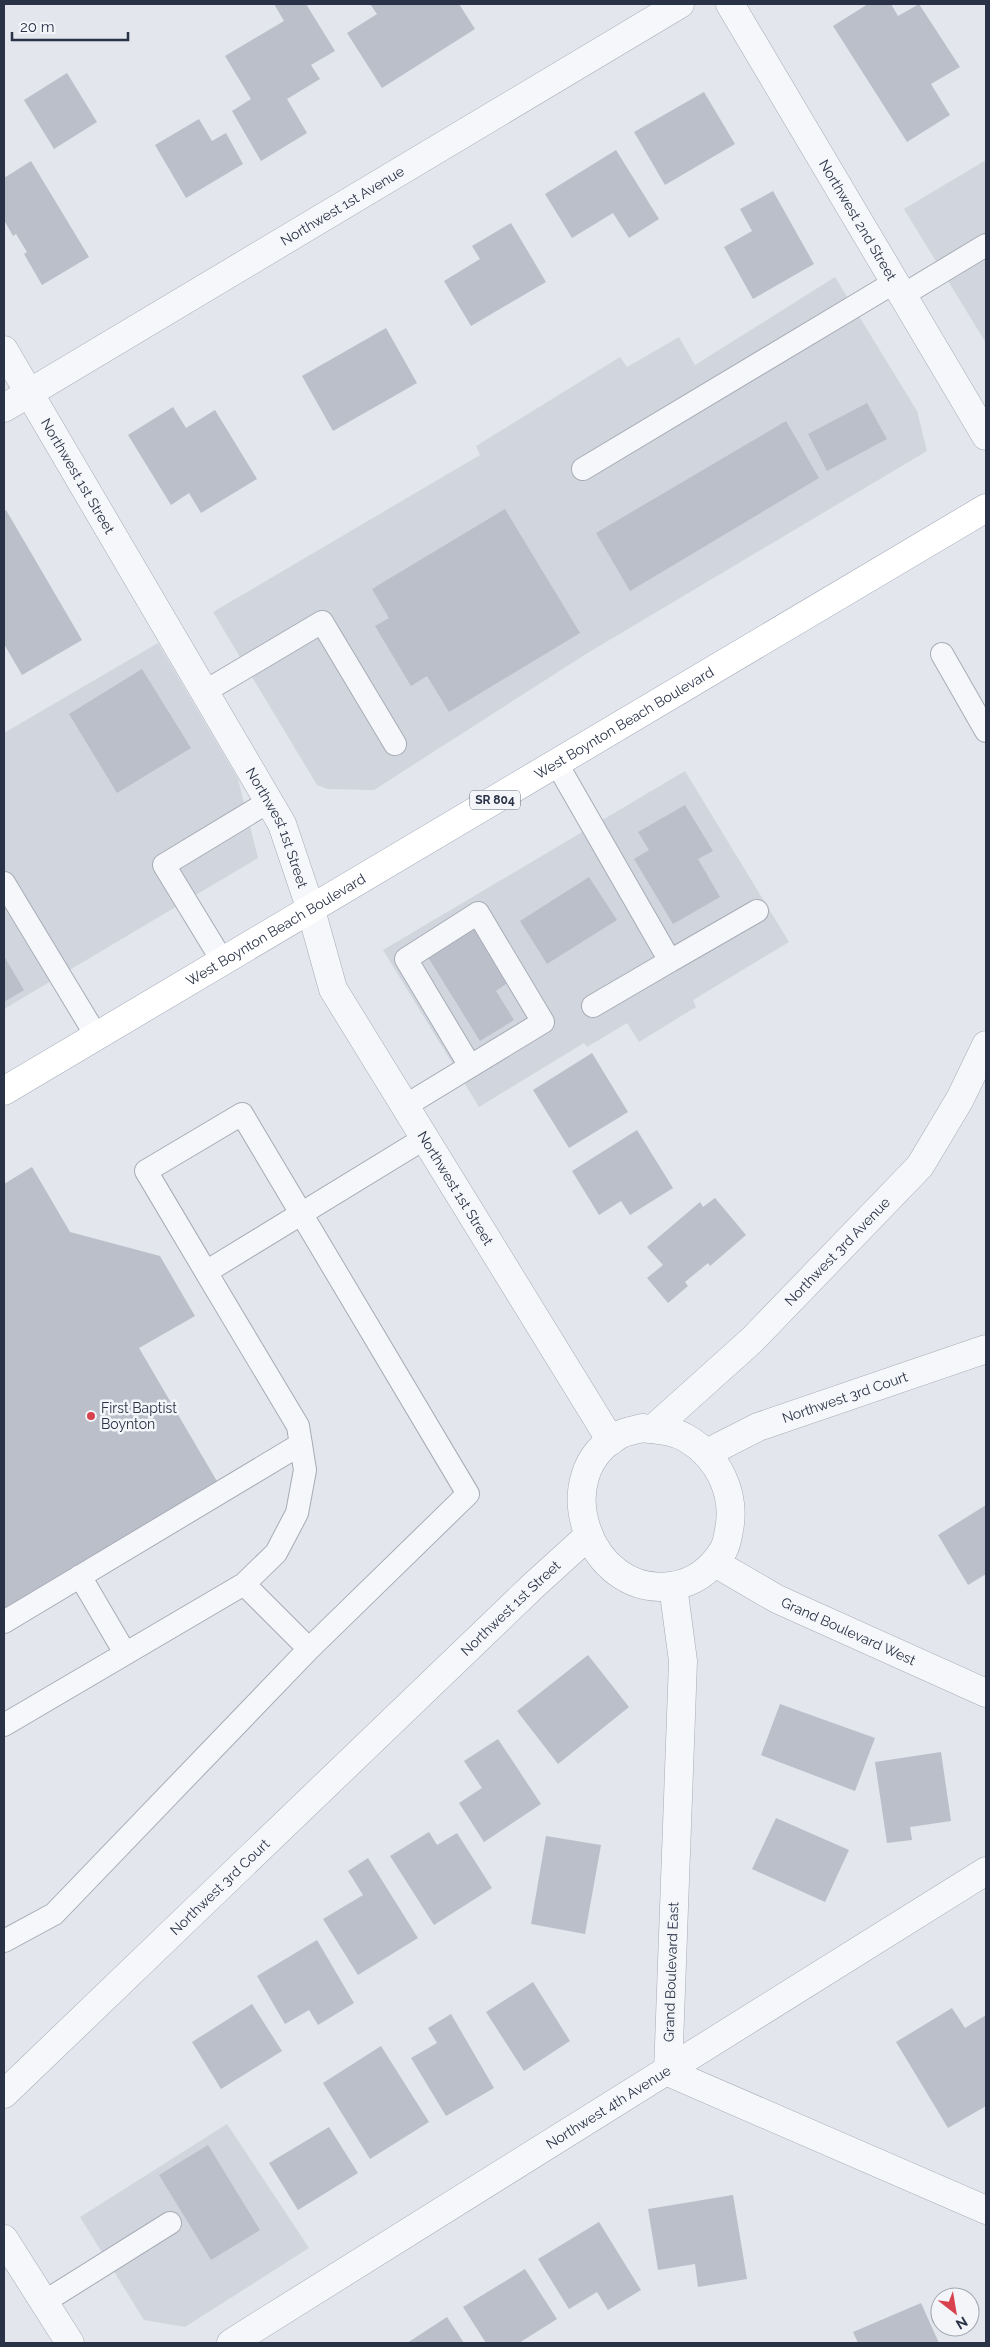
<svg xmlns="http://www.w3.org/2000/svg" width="990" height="2347" font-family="Raleway,sans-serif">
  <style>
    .built { fill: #d1d5de }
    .building { fill: #babfca }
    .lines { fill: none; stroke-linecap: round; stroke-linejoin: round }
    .service-casing { stroke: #a7acb7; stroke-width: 24 }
    .minor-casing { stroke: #a7acb7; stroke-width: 29 }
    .tertiary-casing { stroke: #a7acb7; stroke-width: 29 }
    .primary-casing { stroke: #a1a9b9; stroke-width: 29 }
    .service { stroke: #f6f7fa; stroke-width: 22 }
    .minor { stroke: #f6f7fa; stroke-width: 28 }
    .tertiary { stroke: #f6f7fa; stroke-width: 28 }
    .primary { stroke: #fff; stroke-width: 28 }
    .poi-dot { fill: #d7424e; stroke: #f3f5f9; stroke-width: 2 }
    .labels { text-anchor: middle; stroke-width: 5; stroke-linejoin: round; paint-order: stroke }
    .shield { fill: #f3f5f9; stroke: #666c7c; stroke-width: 1 }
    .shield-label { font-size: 12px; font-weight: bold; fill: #293246 }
    .street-label { font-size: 14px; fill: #293246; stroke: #f3f5f9 }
    .poi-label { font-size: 14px; fill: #293246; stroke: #f3f5f9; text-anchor: start }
  </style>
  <rect width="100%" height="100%" fill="#e3e6ec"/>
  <!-- built -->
  <path class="built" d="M 986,160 L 986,343 L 904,209 Z
    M 835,277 L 917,411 L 927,451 L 586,654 L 374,790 L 328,789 L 317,785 L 213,612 L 480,455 L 476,446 L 620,357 L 627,367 L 679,337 L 695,365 Z
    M 158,643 L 238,779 L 258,858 L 4,1009 L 4,733 Z
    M 685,771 L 789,942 L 693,1000 L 696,1007 L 639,1042 L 627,1023 L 587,1047 L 584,1043 L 479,1107 L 383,950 Z
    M 227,2124 L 309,2248 L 185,2327 L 144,2320 L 80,2217 Z"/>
  <!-- building -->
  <path class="building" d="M 274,4 L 306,4 L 335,51 L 311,65 L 320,79 L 287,99 L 307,133 L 261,161 L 232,111 L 251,99 L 225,56 L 284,21 Z
    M 370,4 L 459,4 L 475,29 L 382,88 L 347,33 L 377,14 Z
    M 868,4 L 891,4 L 898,16 L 919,4 L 960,67 L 931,84 L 950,115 L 907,142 L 833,26 Z
    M 67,73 L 97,122 L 54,149 L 24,100 Z
    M 704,92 L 735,144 L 665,185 L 634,132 Z
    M 199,119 L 212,141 L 226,133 L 243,164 L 186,198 L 155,145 Z
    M 616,150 L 659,219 L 629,238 L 613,213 L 572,238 L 545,194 Z
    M 31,161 L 89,257 L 42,285 L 24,254 L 27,252 L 16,234 L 13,236 L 4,220 L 4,178 Z
    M 773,191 L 814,264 L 753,299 L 724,247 L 752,231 L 740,209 Z
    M 511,223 L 546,282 L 471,326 L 444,281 L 480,259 L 472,246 Z
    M 386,328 L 417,383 L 333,431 L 302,376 Z
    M 867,403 L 887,439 L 827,471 L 808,434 Z
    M 173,407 L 186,428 L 215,410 L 257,479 L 201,513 L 189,493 L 171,505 L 128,435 Z
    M 786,421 L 819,478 L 630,591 L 596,533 Z
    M 505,509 L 580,633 L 449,712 L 427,676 L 411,686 L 375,626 L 389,618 L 372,589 Z
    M 6,510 L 82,640 L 22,675 L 4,644 L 4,511 Z
    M 142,669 L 191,748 L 117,793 L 69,714 Z
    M 685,805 L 713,851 L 698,859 L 720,897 L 673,924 L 634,859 L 649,850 L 638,832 Z
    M 589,877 L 617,920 L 547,964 L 520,921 Z
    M 473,925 L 509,982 L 496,991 L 514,1020 L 480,1041 L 426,954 Z
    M 4,956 L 24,990 L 4,1002 Z
    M 592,1053 L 628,1112 L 569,1148 L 533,1090 Z
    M 637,1130 L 673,1188 L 630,1215 L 621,1201 L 599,1215 L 572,1171 Z
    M 32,1167 L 70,1232 L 160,1256 L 195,1316 L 139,1348 L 218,1483 L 4,1609 L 4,1184 Z
    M 715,1198 L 746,1235 L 710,1266 L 708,1263 L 685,1282 L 688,1286 L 668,1303 L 647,1278 L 663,1265 L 647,1247 L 700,1202 L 703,1207 Z
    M 986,1505 L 986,1574 L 968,1585 L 938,1535 Z
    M 588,1655 L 629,1707 L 558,1764 L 517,1711 Z
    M 780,1704 L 875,1738 L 855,1791 L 761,1755 Z
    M 498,1739 L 541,1804 L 484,1842 L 459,1803 L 482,1788 L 464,1761 Z
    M 941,1752 L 951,1821 L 910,1827 L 912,1840 L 887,1843 L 875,1762 Z
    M 776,1818 L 849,1850 L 825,1902 L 752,1869 Z
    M 429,1832 L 437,1845 L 457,1833 L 492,1888 L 434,1925 L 390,1856 Z
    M 546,1836 L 601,1845 L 585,1934 L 531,1924 Z
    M 368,1858 L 418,1938 L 358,1975 L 323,1919 L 363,1895 L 348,1871 Z
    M 317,1940 L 354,2003 L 318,2025 L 309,2010 L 285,2024 L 257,1976 Z
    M 533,1982 L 570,2041 L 524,2071 L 486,2012 Z
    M 252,2004 L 282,2051 L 221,2089 L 192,2042 Z
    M 952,2008 L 965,2028 L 986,2015 L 986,2106 L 948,2128 L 896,2042 Z
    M 451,2014 L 494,2088 L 446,2116 L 411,2058 L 437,2043 L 428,2028 Z
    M 381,2046 L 429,2122 L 370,2159 L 323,2083 Z
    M 329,2127 L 358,2173 L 298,2210 L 269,2163 Z
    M 208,2145 L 260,2230 L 211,2260 L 159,2175 Z
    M 733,2195 L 747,2279 L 698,2287 L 695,2264 L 658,2270 L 648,2209 Z
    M 599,2222 L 641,2290 L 608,2310 L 597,2292 L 569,2309 L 538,2259 Z
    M 525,2269 L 557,2319 L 519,2343 L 486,2343 L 463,2307 Z
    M 921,2303 L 939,2343 L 858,2343 L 853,2332 Z
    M 447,2317 L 464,2343 L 407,2343 Z"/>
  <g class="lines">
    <defs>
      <path id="service" d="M 903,295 L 986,245
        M 583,469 L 895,282
        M 942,654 L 986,731
        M 204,692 L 322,622 L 395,744
        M 557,764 L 670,961 L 757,911
        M 4,883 L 97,1037
        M 223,962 L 164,865 L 268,802
        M 593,1006 L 670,961
        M 405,1106 L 543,1022 L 478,913 L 406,959 L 470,1066
        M 206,1272 L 146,1171 L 242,1114 L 468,1494 L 309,1649 L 244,1584 L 276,1553 L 297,1513 L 305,1470 L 298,1426 L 206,1272 L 425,1138
        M 80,1576 L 125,1653
        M 4,1622 L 301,1444
        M 4,1725 L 244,1584
        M 4,1941 L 54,1914 L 309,1649
        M 44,2302 L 170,2223"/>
      <g id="minor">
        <path id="s1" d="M 730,4 L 986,436"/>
        <path id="s2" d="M 4,350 L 282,824 L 311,910 L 333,989 L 611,1441"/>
        <path id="s3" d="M 4,408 L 680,4"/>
        <path d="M 642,1428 C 658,1430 672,1430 686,1438 C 719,1457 736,1494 729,1530 C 728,1536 727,1543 724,1549 C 712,1569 695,1583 671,1586 C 589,1598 545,1473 621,1434 C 627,1431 635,1430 642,1428 Z"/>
        <path id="s4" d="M 653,1429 L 752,1340 L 920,1166 L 960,1099 L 986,1045"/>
        <path id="s5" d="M 707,1453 L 758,1427 L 986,1349"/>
        <path id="s6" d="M 715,1563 L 777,1599 L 986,1693"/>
        <path d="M 673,1586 L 683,1661 L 668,2072 L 986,2210"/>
        <path id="s7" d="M 4,2094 L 533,1586 L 588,1536"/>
        <path id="s8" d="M 231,2343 L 986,1871"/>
      </g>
      <path id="tertiary" d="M 4,2239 L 70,2343"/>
      <g id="primary">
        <path id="s9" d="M 4,1091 L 986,508"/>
      </g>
    </defs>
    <!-- service casing -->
    <use href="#service" class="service-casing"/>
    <!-- minor casing -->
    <use href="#minor" class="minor-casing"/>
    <!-- tertiary casing -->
    <use href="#tertiary" class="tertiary-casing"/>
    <!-- primary casing -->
    <use href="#primary" class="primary-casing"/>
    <!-- service -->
    <use href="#service" class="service"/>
    <!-- minor -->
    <use href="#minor" class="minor"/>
    <!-- tertiary -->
    <use href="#tertiary" class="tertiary"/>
    <!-- primary -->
    <use href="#primary" class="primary"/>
  </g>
  <!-- markers -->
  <circle class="poi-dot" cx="91" cy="1416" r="5"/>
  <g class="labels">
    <!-- shield labels -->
    <rect class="shield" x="470" y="790.5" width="50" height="19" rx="4"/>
    <g class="shield-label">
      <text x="495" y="804">SR 804</text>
    </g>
    <!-- street labels -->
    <g class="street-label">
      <text dy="5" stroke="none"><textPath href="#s3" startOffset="394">Northwest 1st Avenue</textPath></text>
      <text dy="5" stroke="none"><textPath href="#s1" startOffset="251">Northwest 2nd Street</textPath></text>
      <text dy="5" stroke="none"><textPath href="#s2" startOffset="146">Northwest 1st Street</textPath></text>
      <text dy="5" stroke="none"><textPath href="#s9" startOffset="721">West Boynton Beach Boulevard</textPath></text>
      <text dy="5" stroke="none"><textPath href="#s2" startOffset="551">Northwest 1st Street</textPath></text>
      <text dy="5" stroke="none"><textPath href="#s9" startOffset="316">West Boynton Beach Boulevard</textPath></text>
      <text dy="5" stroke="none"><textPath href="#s2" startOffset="956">Northwest 1st Street</textPath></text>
      <text dy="5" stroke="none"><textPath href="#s4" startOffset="256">Northwest 3rd Avenue</textPath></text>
      <text dy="5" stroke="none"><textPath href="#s5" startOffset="149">Northwest 3rd Court</textPath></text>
      <text dy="5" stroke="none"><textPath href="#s7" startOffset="702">Northwest 1st Street</textPath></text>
      <text dy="5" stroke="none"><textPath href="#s6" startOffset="150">Grand Boulevard West</textPath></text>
      <text dy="5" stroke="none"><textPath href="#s7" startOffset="299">Northwest 3rd Court</textPath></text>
      <text transform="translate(671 1972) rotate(-88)" y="5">Grand Boulevard East</text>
      <text dy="5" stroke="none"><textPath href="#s8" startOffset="445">Northwest 4th Avenue</textPath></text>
    </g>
    <!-- poi labels -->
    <g class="poi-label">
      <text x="101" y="1413">First Baptist<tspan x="101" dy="16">Boynton</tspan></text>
    </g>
  </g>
  <!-- border -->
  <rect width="990" height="2347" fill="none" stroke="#293246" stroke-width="10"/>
  <!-- north arrow -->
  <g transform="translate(955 2312) rotate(149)"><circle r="24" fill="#f3f5f9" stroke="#a2a7b1"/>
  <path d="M0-4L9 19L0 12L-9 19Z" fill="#d7424e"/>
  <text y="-8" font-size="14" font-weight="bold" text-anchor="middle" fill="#293246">N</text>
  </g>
  <!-- scale -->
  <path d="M12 32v8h116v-8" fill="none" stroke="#293246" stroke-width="2.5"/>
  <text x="20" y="32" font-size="15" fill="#293246" stroke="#f3f5f9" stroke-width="4" paint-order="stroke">20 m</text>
</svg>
